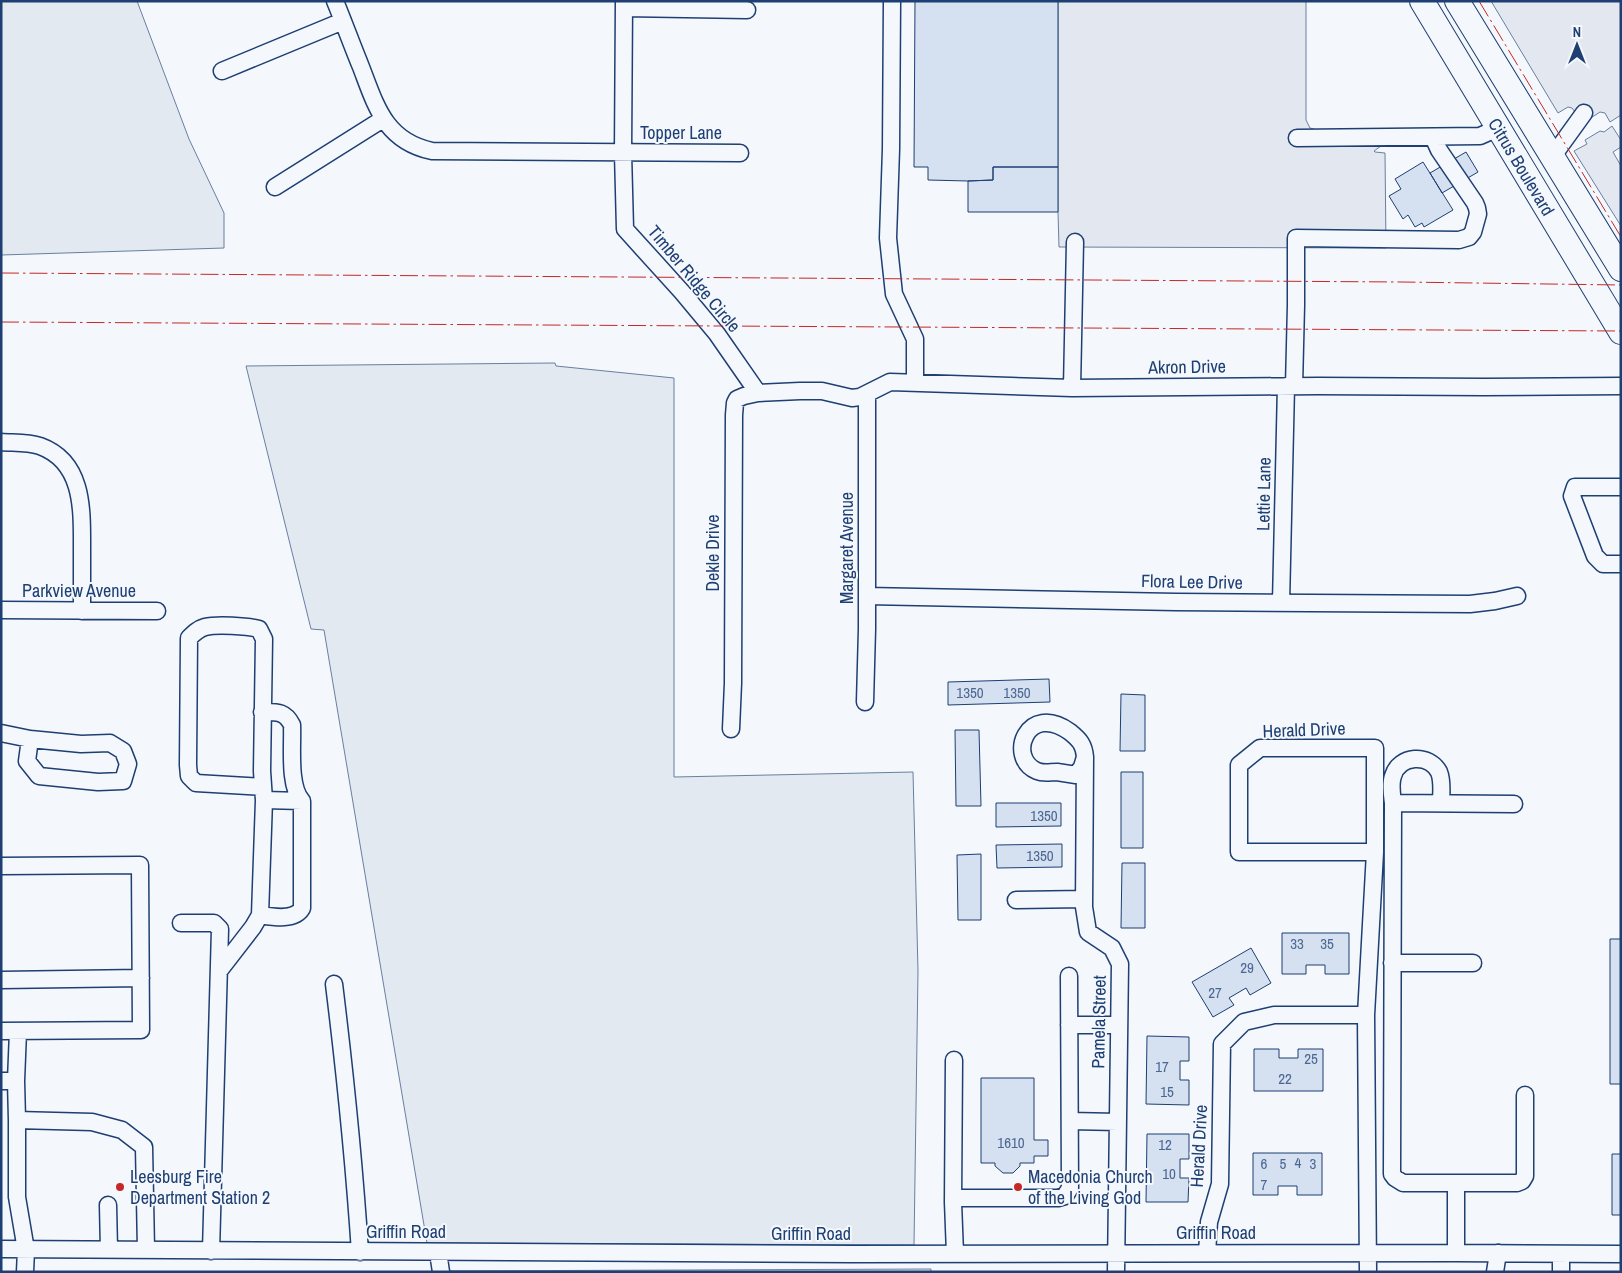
<svg xmlns="http://www.w3.org/2000/svg" width="1622" height="1273" font-family="'Archivo Narrow',sans-serif">
  <style>
    .green { fill: #e3e9f0; stroke: #687fa3 }
    .parking { fill: #e3e8f0; stroke: #687fa3 }
    .building { fill: #d5e0f0; stroke: #1d3f73 }
    .lines { fill: none; stroke-linecap: round; stroke-linejoin: round }
    .minor-casing { stroke: #1d3f73; stroke-width: 19 }
    .highway-casing { stroke: #1d3f73; stroke-width: 26 }
    .minor { stroke: #f4f7fb; stroke-width: 16 }
    .highway { stroke: #f4f7fb; stroke-width: 24 }
    .power { stroke: #c62828; stroke-width: 1; stroke-dasharray: 18 4 2.5 4; stroke-linecap: butt }
    .poi-dot { fill: #c62828; stroke: #f4f7fb; stroke-width: 2 }
    .labels { text-anchor: middle; stroke-width: 4; stroke-linejoin: round; paint-order: stroke }
    .number-label { font-size: 15px; fill: #4b6792 }
    .street-label { font-size: 18px; fill: #1d3f73; stroke: #f4f7fb }
    .poi-label { font-size: 18px; fill: #1d3f73; stroke: #f4f7fb; text-anchor: start }
  </style>
  <rect width="100%" height="100%" fill="#f4f7fb"/>
  <!-- green -->
  <path class="green" d="M 1,1 L 137,1 L 189,139 L 224,213 L 224,248 L 1,255 Z
    M 555,363 L 556,366 L 674,378 L 674,777 L 913,772 L 918,971 L 914,1245 L 427,1243 L 324,630 L 311,629 L 246,366 Z
    M 931,1269 L 931,1272 L 440,1271 Z"/>
  <!-- parking -->
  <path class="parking" d="M 1058,1 L 1306,1 L 1306,120 L 1310,128 L 1320,131 L 1380,129 L 1381,146 L 1374,151 L 1375,152 L 1385,153 L 1386,248 L 1059,247 L 1058,212 Z
    M 1491,1 L 1621,1 L 1621,115 L 1610,122 L 1605,113 L 1600,112 L 1566,134 L 1575,112 L 1572,108 L 1568,107 L 1558,113 Z
    M 1612,126 L 1621,140 L 1621,147 L 1613,152 L 1621,166 L 1621,226 L 1574,151 L 1587,144 L 1585,140 L 1600,131 L 1604,132 Z"/>
  <!-- building -->
  <path class="building" d="M 915,1 L 1058,1 L 1058,167 L 993,167 L 993,180 L 968,181 L 928,180 L 928,167 L 914,167 Z
    M 1466,152 L 1478,172 L 1442,193 L 1430,173 Z
    M 1423,162 L 1453,210 L 1424,227 L 1422,223 L 1415,227 L 1408,215 L 1403,219 L 1389,196 L 1401,189 L 1395,179 Z
    M 993,167 L 1058,167 L 1058,212 L 968,212 L 968,181 L 993,180 Z
    M 1049,679 L 1050,702 L 948,705 L 948,682 Z
    M 1121,694 L 1145,695 L 1145,751 L 1120,751 Z
    M 955,730 L 979,730 L 981,806 L 956,806 Z
    M 1121,772 L 1143,772 L 1143,848 L 1121,848 Z
    M 996,803 L 1061,803 L 1061,826 L 996,827 Z
    M 1062,844 L 1062,867 L 997,868 L 996,845 Z
    M 981,854 L 981,920 L 958,920 L 957,855 Z
    M 1122,863 L 1145,863 L 1145,928 L 1121,928 Z
    M 1282,933 L 1349,933 L 1349,974 L 1325,974 L 1325,965 L 1306,965 L 1306,974 L 1282,974 Z
    M 1610,939 L 1621,939 L 1621,1084 L 1610,1084 Z
    M 1251,948 L 1271,983 L 1250,995 L 1246,988 L 1229,998 L 1234,1005 L 1213,1017 L 1192,982 Z
    M 1147,1036 L 1189,1037 L 1189,1061 L 1180,1061 L 1180,1080 L 1189,1080 L 1189,1105 L 1146,1104 Z
    M 1254,1049 L 1279,1049 L 1279,1058 L 1298,1058 L 1298,1049 L 1323,1049 L 1323,1091 L 1254,1091 Z
    M 981,1078 L 1034,1078 L 1034,1140 L 1048,1140 L 1048,1156 L 1034,1156 L 1034,1163 L 1020,1163 L 1020,1166 L 1013,1173 L 1003,1173 L 995,1166 L 995,1163 L 981,1163 Z
    M 1147,1134 L 1189,1134 L 1189,1159 L 1180,1159 L 1180,1178 L 1189,1178 L 1188,1202 L 1146,1202 Z
    M 1253,1153 L 1322,1153 L 1322,1195 L 1297,1195 L 1297,1186 L 1278,1186 L 1278,1195 L 1253,1195 Z
    M 1612,1154 L 1621,1154 L 1621,1215 L 1612,1215 Z"/>
  <g class="lines">
    <defs>
      <path id="minor" d="M 335,1 C 344,23 352,45 361,67 C 376,106 385,141 432,151 L 740,153
        M 624,1 L 623,153 L 625,229 L 682,292 L 717,334 L 758,393
        M 892,1 L 891,149 L 888,238 L 894,294 L 915,339 L 915,383
        M 624,8 L 747,10
        M 222,71 L 343,21
        M 1297,138 L 1480,136 L 1498,128
        M 1553,156 L 1584,113
        M 275,187 L 383,119
        M 1294,386 L 1296,305 L 1296,238 L 1459,240 L 1469,237 L 1473,232 L 1478,214 L 1477,208 L 1475,203 L 1439,150 L 1433,137
        M 1072,388 L 1075,242
        M 1,442 C 14,443 28,442 40,446 C 84,462 82,510 82,549 C 82,569 82,590 82,611
        M 1621,487 L 1575,487 L 1572,496 L 1595,556 L 1603,564 L 1621,564
        M 867,596 L 1176,602 L 1470,604 L 1495,601 L 1517,596
        M 1281,603 L 1286,386
        M 1,610 L 157,611
        M 865,702 L 867,629 L 867,394
        M 262,712 C 277,712 285,711 292,725 C 293,745 288,786 302,801
        M 731,729 L 733,683 L 734,415 L 735,403 L 737,399 L 744,396 L 758,393 L 800,391 L 822,391 L 852,398 L 860,397 L 890,382 L 1072,388 L 1318,386 L 1484,387 L 1621,386
        M 1,733 L 30,739 L 81,744 L 110,743 L 123,751 L 128,764 L 123,781 L 98,782 L 39,776 L 27,761 L 30,739
        M 1260,748 L 1375,748 L 1375,852 L 1239,852 L 1239,765 Z
        M 1085,757 L 1082,767 L 1076,775 C 1070,774 1063,773 1057,772 C 1050,772 1044,774 1037,771 C 1006,758 1027,701 1070,732 C 1080,740 1084,745 1085,757 L 1084,907 L 1088,932 L 1112,948 L 1120,964 L 1116,1272
        M 263,787 L 196,783 L 189,776 L 188,765 L 189,638 C 194,633 198,629 205,627 C 217,624 247,626 259,629 L 264,639 L 262,771 L 264,800
        M 1393,803 C 1392,795 1390,784 1393,776 C 1399,755 1429,753 1439,772 C 1443,782 1441,793 1441,803
        M 1,866 L 140,865 L 141,1030 L 1,1031
        M 1016,900 L 1084,899
        M 181,923 L 214,923 L 220,929 L 211,1251
        M 1392,963 L 1473,963
        M 219,971 L 253,927 L 260,915 L 264,800 L 302,801 L 302,908 C 295,921 273,917 260,915
        M 1,980 L 141,978
        M 334,984 C 345,1073 354,1162 360,1252
        M 1069,1025 L 1119,1025
        M 954,1060 L 953,1202 L 955,1254
        M 1,1081 L 16,1081 L 18,1031
        M 16,1081 L 17,1120
        M 1070,1121 L 1118,1122
        M 1456,1183 L 1403,1183 L 1395,1178 L 1392,1174 L 1393,803 L 1514,804
        M 953,1198 L 1058,1198 L 1065,1196 L 1070,1188 L 1069,976
        M 108,1205 L 109,1250
        M 1,1249 L 852,1254 L 1456,1253 L 1621,1254
        M 438,1252 L 441,1272
        M 1207,1253 L 1209,1222 L 1220,1184 L 1222,1044 L 1244,1022 L 1274,1015 L 1366,1015
        M 1456,1253 L 1456,1183 L 1517,1183 L 1522,1181 L 1525,1176 L 1525,1095
        M 25,1272 L 26,1250 L 17,1197 L 17,1120 L 92,1122 L 122,1130 L 144,1147 L 146,1250
        M 1368,1272 L 1366,1015 L 1375,852
        M 1495,1272 L 1498,1253
        M 1561,1272 L 1561,1254"/>
      <path id="highway" d="M 1422,1 L 1621,332
        M 1457,1 L 1621,269"/>
    </defs>
    <!-- minor casing -->
    <use href="#minor" class="minor-casing"/>
    <!-- highway casing -->
    <use href="#highway" class="highway-casing"/>
    <!-- minor -->
    <use href="#minor" class="minor"/>
    <!-- highway -->
    <use href="#highway" class="highway"/>
    <!-- power -->
    <path class="power" d="M 1479,1 L 1621,237
      M 1,273 L 1401,282 L 1621,285
      M 1,322 L 1621,331"/>
  </g>
  <!-- markers -->
  <g class="poi-dot">
    <circle cx="120" cy="1187" r="5"/>
    <circle cx="1018" cy="1187" r="5"/>
  </g>
  <g class="labels">
    <!-- number labels -->
    <g class="number-label">
      <text x="970" y="698">1350</text>
      <text x="1017" y="698">1350</text>
      <text x="1044" y="821">1350</text>
      <text x="1040" y="861">1350</text>
      <text x="1297" y="949">33</text>
      <text x="1327" y="949">35</text>
      <text x="1247" y="973">29</text>
      <text x="1215" y="998">27</text>
      <text x="1311" y="1064">25</text>
      <text x="1162" y="1072">17</text>
      <text x="1285" y="1084">22</text>
      <text x="1167" y="1097">15</text>
      <text x="1011" y="1148">1610</text>
      <text x="1165" y="1150">12</text>
      <text x="1298" y="1168">4</text>
      <text x="1264" y="1169">6</text>
      <text x="1283" y="1169">5</text>
      <text x="1313" y="1169">3</text>
      <text x="1169" y="1179">10</text>
      <text x="1264" y="1190">7</text>
    </g>
    <!-- street labels -->
    <g class="street-label">
      <text x="681" y="139">Topper Lane</text>
      <text transform="translate(1521 167) rotate(59)" y="6">Citrus Boulevard</text>
      <text transform="translate(694 279) rotate(50)" y="6">Timber Ridge Circle</text>
      <text transform="translate(1187 367) rotate(-1)" y="6">Akron Drive</text>
      <text transform="translate(1264 494) rotate(-89)" y="6">Lettie Lane</text>
      <text transform="translate(847 548) rotate(-90)" y="6">Margaret Avenue</text>
      <text transform="translate(713 553) rotate(-90)" y="6">Dekle Drive</text>
      <text transform="translate(1192 582) rotate(1)" y="6">Flora Lee Drive</text>
      <text x="79" y="597">Parkview Avenue</text>
      <text transform="translate(1304 730) rotate(-2)" y="6">Herald Drive</text>
      <text transform="translate(1099 1022) rotate(-89)" y="6">Pamela Street</text>
      <text transform="translate(1199 1146) rotate(-87)" y="6">Herald Drive</text>
      <text x="406" y="1238">Griffin Road</text>
      <text x="1216" y="1239">Griffin Road</text>
      <text x="811" y="1240">Griffin Road</text>
    </g>
    <!-- poi labels -->
    <g class="poi-label">
      <text x="130" y="1183">Leesburg Fire<tspan x="130" dy="21">Department Station 2</tspan></text>
      <text x="1028" y="1183">Macedonia Church<tspan x="1028" dy="21">of the Living God</tspan></text>
    </g>
  </g>
  <!-- border -->
  <rect width="1622" height="1273" fill="none" stroke="#1d3f73" stroke-width="5"/>
  <!-- north arrow -->
  <g transform="translate(1577 45)" stroke="#f4f7fb" stroke-width="4" paint-order="stroke">
  <path d="M0-4L9 19L0 12L-9 19Z" fill="#1d3f73"/>
  <text y="-8" font-size="14" font-weight="bold" text-anchor="middle" fill="#1d3f73">N</text>
  </g>
</svg>
